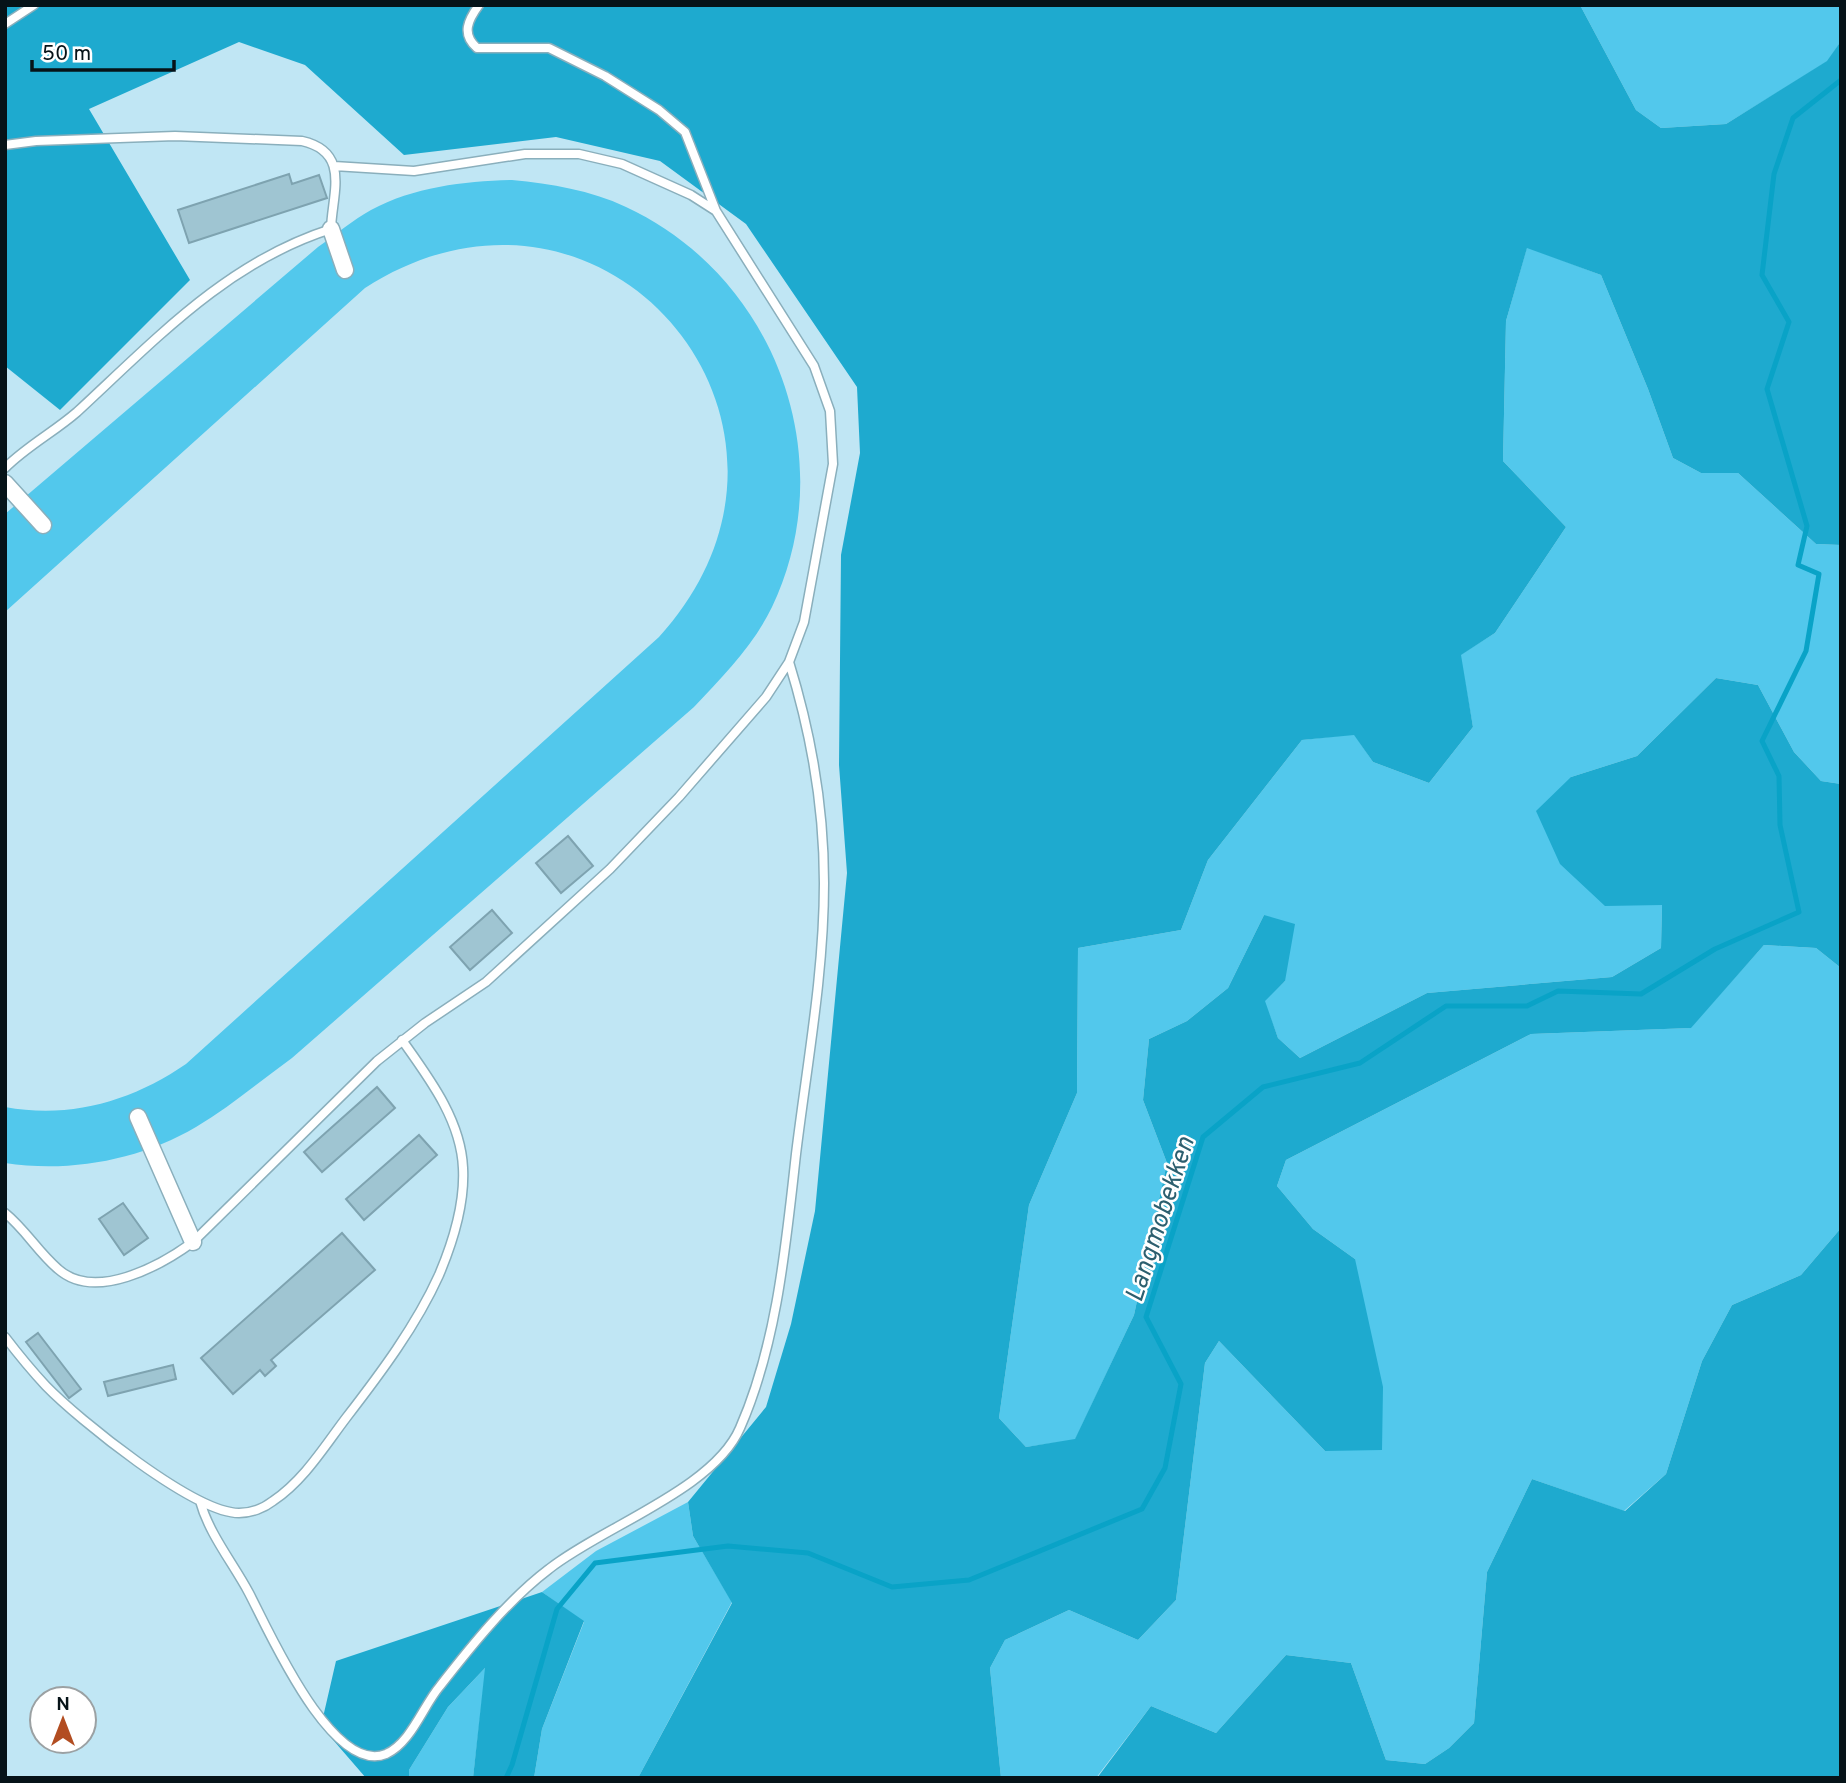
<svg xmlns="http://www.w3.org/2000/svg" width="1846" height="1783" font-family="Overpass,sans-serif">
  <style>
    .green { fill: #52c8ec }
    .forest { fill: #1eaacf }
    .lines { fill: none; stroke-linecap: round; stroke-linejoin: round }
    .stream { stroke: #09a3c7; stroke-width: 5 }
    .building { fill: #9fc5d2; stroke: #7ea3b0; stroke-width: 2 }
    .service-casing { stroke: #8aafbc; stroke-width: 11 }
    .minor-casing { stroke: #8aafbc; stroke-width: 19 }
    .service { stroke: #fff; stroke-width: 8 }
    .minor { stroke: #fff; stroke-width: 16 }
    .labels { text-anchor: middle; stroke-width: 5; stroke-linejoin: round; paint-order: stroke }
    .water-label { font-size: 26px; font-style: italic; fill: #2c5f6f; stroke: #fff }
  </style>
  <rect width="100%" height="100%" fill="#c0e6f4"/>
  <!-- green -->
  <path class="green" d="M 1580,5 L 1841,5 L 1841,41 L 1828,61 L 1726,124 L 1661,128 L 1636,110 Z
    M 512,180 C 552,184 590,190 626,207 C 775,276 843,458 772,607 C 753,646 724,675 694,707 L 292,1058 C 260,1081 230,1107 196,1127 C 140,1160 70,1173 5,1163 L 5,1107 C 71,1119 132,1101 186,1064 L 659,637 C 851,426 604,134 365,288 L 5,612 L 5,514 L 318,247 C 335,235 353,220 371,210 C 414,187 465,181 512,180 Z
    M 1527,247 L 1601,275 L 1648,389 L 1673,458 L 1701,473 L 1738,473 L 1816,544 L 1841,545 L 1841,784 L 1821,781 L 1794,752 L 1758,685 L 1716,678 L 1637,756 L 1571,777 L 1662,905 L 1661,948 L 1612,977 L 1427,993 L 1300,1058 L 1278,1038 L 1264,1001 L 1285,981 L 1264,915 L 1228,988 L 1187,1021 L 1149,1039 L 1143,1100 L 1167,1163 L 1134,1315 L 1075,1440 L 1026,1447 L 999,1418 L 1029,1205 L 1077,1093 L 1078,948 L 1181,930 L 1208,860 L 1302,740 L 1354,734 L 1373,762 L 1429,783 L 1473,727 L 1460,655 L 1495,633 L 1566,527 L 1503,461 L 1506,321 Z
    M 1764,945 L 1816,948 L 1841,968 L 1841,1228 L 1801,1275 L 1732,1305 L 1702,1361 L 1666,1474 L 1624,1511 L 1532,1479 L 1487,1572 L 1474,1723 L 1449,1748 L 1425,1764 L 1386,1760 L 1351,1663 L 1286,1655 L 1216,1733 L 1151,1706 L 1096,1778 L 1001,1778 L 990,1668 L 1005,1640 L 1069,1610 L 1138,1640 L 1176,1600 L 1205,1363 L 1219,1341 L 1325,1451 L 1355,1259 L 1313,1229 L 1277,1186 L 1286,1160 L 1531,1034 L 1690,1028 Z
    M 688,1502 L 693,1536 L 732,1602 L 638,1778 L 534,1778 L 542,1729 L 584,1622 L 542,1592 L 596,1551 Z
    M 486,1667 L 473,1778 L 409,1778 L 409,1770 L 448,1707 Z"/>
  <!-- forest -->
  <path class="forest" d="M 5,5 L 1580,5 L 1636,110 L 1661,128 L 1726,124 L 1827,61 L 1841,41 L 1841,545 L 1816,544 L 1738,473 L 1701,473 L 1673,458 L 1648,389 L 1601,275 L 1527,248 L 1506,321 L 1503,461 L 1566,527 L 1495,633 L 1461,655 L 1473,727 L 1429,783 L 1373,762 L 1354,735 L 1302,740 L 1208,860 L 1181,930 L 1078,948 L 1077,1093 L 1029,1205 L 999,1418 L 1026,1447 L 1075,1439 L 1134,1315 L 1167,1163 L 1143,1100 L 1149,1039 L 1187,1021 L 1228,988 L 1264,915 L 1295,924 L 1285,981 L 1265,1001 L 1278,1038 L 1300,1058 L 1427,993 L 1612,977 L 1661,948 L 1662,905 L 1605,906 L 1560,864 L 1536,811 L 1571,777 L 1637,756 L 1716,678 L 1758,685 L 1794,752 L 1821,781 L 1841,784 L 1841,968 L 1816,948 L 1764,945 L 1691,1028 L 1531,1034 L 1286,1160 L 1277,1186 L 1313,1229 L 1355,1259 L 1383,1387 L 1382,1450 L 1325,1451 L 1219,1341 L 1205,1363 L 1176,1600 L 1138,1640 L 1069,1610 L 1005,1640 L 990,1668 L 1001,1778 L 638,1778 L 732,1603 L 693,1536 L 688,1502 L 766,1407 L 791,1324 L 815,1211 L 847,873 L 839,765 L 841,555 L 860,453 L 857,387 L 746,224 L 660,161 L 556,137 L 404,155 L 305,65 L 239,42 L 89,109 L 190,280 L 60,410 L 5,366 Z
    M 1841,1228 L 1841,1778 L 1097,1778 L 1151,1706 L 1216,1733 L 1286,1655 L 1351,1663 L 1386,1760 L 1425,1764 L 1449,1748 L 1474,1723 L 1487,1572 L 1532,1479 L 1625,1511 L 1666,1474 L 1702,1361 L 1732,1305 L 1801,1275 Z
    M 542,1592 L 584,1621 L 542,1729 L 534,1778 L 473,1778 L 485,1668 L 448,1707 L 409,1770 L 409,1778 L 366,1778 L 321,1726 L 336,1661 Z"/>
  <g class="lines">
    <!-- stream -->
    <path class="stream" d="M 506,1778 L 512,1765 L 557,1609 L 595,1563 L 728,1546 L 808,1553 L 892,1587 L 969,1580 L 1142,1509 L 1165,1468 L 1181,1384 L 1146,1317 L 1203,1137 L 1263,1087 L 1360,1063 L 1446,1006 L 1527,1006 L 1558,991 L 1641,994 L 1715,949 L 1799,912 L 1780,825 L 1779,776 L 1762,741 L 1806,651 L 1819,574 L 1798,565 L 1807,526 L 1767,389 L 1789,322 L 1762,275 L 1774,174 L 1793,118 L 1841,80"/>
  </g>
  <!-- building -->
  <path class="building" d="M 289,174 L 292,184 L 319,175 L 327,198 L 189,243 L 178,210 Z
    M 568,836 L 593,866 L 561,893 L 536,863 Z
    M 492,910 L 512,933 L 470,970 L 450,947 Z
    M 377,1087 L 395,1108 L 322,1172 L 304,1152 Z
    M 419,1135 L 437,1155 L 364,1220 L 346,1199 Z
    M 123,1203 L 148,1238 L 124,1255 L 99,1219 Z
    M 342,1233 L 375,1270 L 271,1360 L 276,1366 L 265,1376 L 260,1370 L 233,1394 L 201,1358 Z
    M 38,1333 L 81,1389 L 69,1398 L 26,1342 Z
    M 173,1365 L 176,1379 L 108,1396 L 104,1382 Z"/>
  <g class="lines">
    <defs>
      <path id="service" d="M 479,5 C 468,20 461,34 477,48 L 549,48 L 605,76 L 659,110 L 685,132 L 716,211
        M 5,24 L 34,5
        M 5,145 L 36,141 L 175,136 L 302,141 C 351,152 332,194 331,229 C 227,262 155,340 77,412 C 54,432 27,446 5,468
        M 5,1213 C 25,1229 38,1252 58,1269 C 95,1302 160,1266 193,1242 L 377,1061 L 425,1023 L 486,982 L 610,869 L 679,797 L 766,697 L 789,662 L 804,622 L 833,464 L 830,411 L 814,366 L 716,211 L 691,195 L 622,164 L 579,154 L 525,154 L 414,171 L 334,166
        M 5,1337 C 18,1354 32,1371 46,1386 C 78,1419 194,1513 239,1513 C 251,1513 264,1508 273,1501 C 304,1480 324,1447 346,1418 C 380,1374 416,1326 439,1275 C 453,1242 465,1205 463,1168 C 461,1120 429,1078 402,1040
        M 200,1501 C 209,1534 233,1563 249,1593 C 268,1629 332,1776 386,1754 C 411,1743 423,1706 440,1686 C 472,1645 508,1600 549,1569 C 602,1527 714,1489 740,1428 C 777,1344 786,1244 796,1154 C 807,1064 824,974 824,883 C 824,809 811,733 789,662"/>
      <path id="minor" d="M 331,229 L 345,270
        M 5,483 L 43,525
        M 138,1117 L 193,1242"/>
    </defs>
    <!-- service casing -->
    <use href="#service" class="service-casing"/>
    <!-- minor casing -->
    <use href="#minor" class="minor-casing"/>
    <!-- service -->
    <use href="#service" class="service"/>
    <!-- minor -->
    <use href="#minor" class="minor"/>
  </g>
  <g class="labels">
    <!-- water labels -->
    <g class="water-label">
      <text transform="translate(1159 1219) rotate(-72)" y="9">Langmobekken</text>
    </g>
  </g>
  <!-- border -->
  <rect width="1846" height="1783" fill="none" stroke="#061318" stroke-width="14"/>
  <!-- north arrow -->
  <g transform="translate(63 1720)"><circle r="33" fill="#ffffff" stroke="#9ba1a3" stroke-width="2"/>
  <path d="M0-5L12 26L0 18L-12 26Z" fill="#b24d21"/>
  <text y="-10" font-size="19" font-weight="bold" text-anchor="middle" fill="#061318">N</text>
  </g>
  <!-- scale -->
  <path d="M32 60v10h142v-10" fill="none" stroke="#061318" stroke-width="3.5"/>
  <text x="42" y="60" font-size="21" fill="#061318" stroke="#ffffff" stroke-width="5" paint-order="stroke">50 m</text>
</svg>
